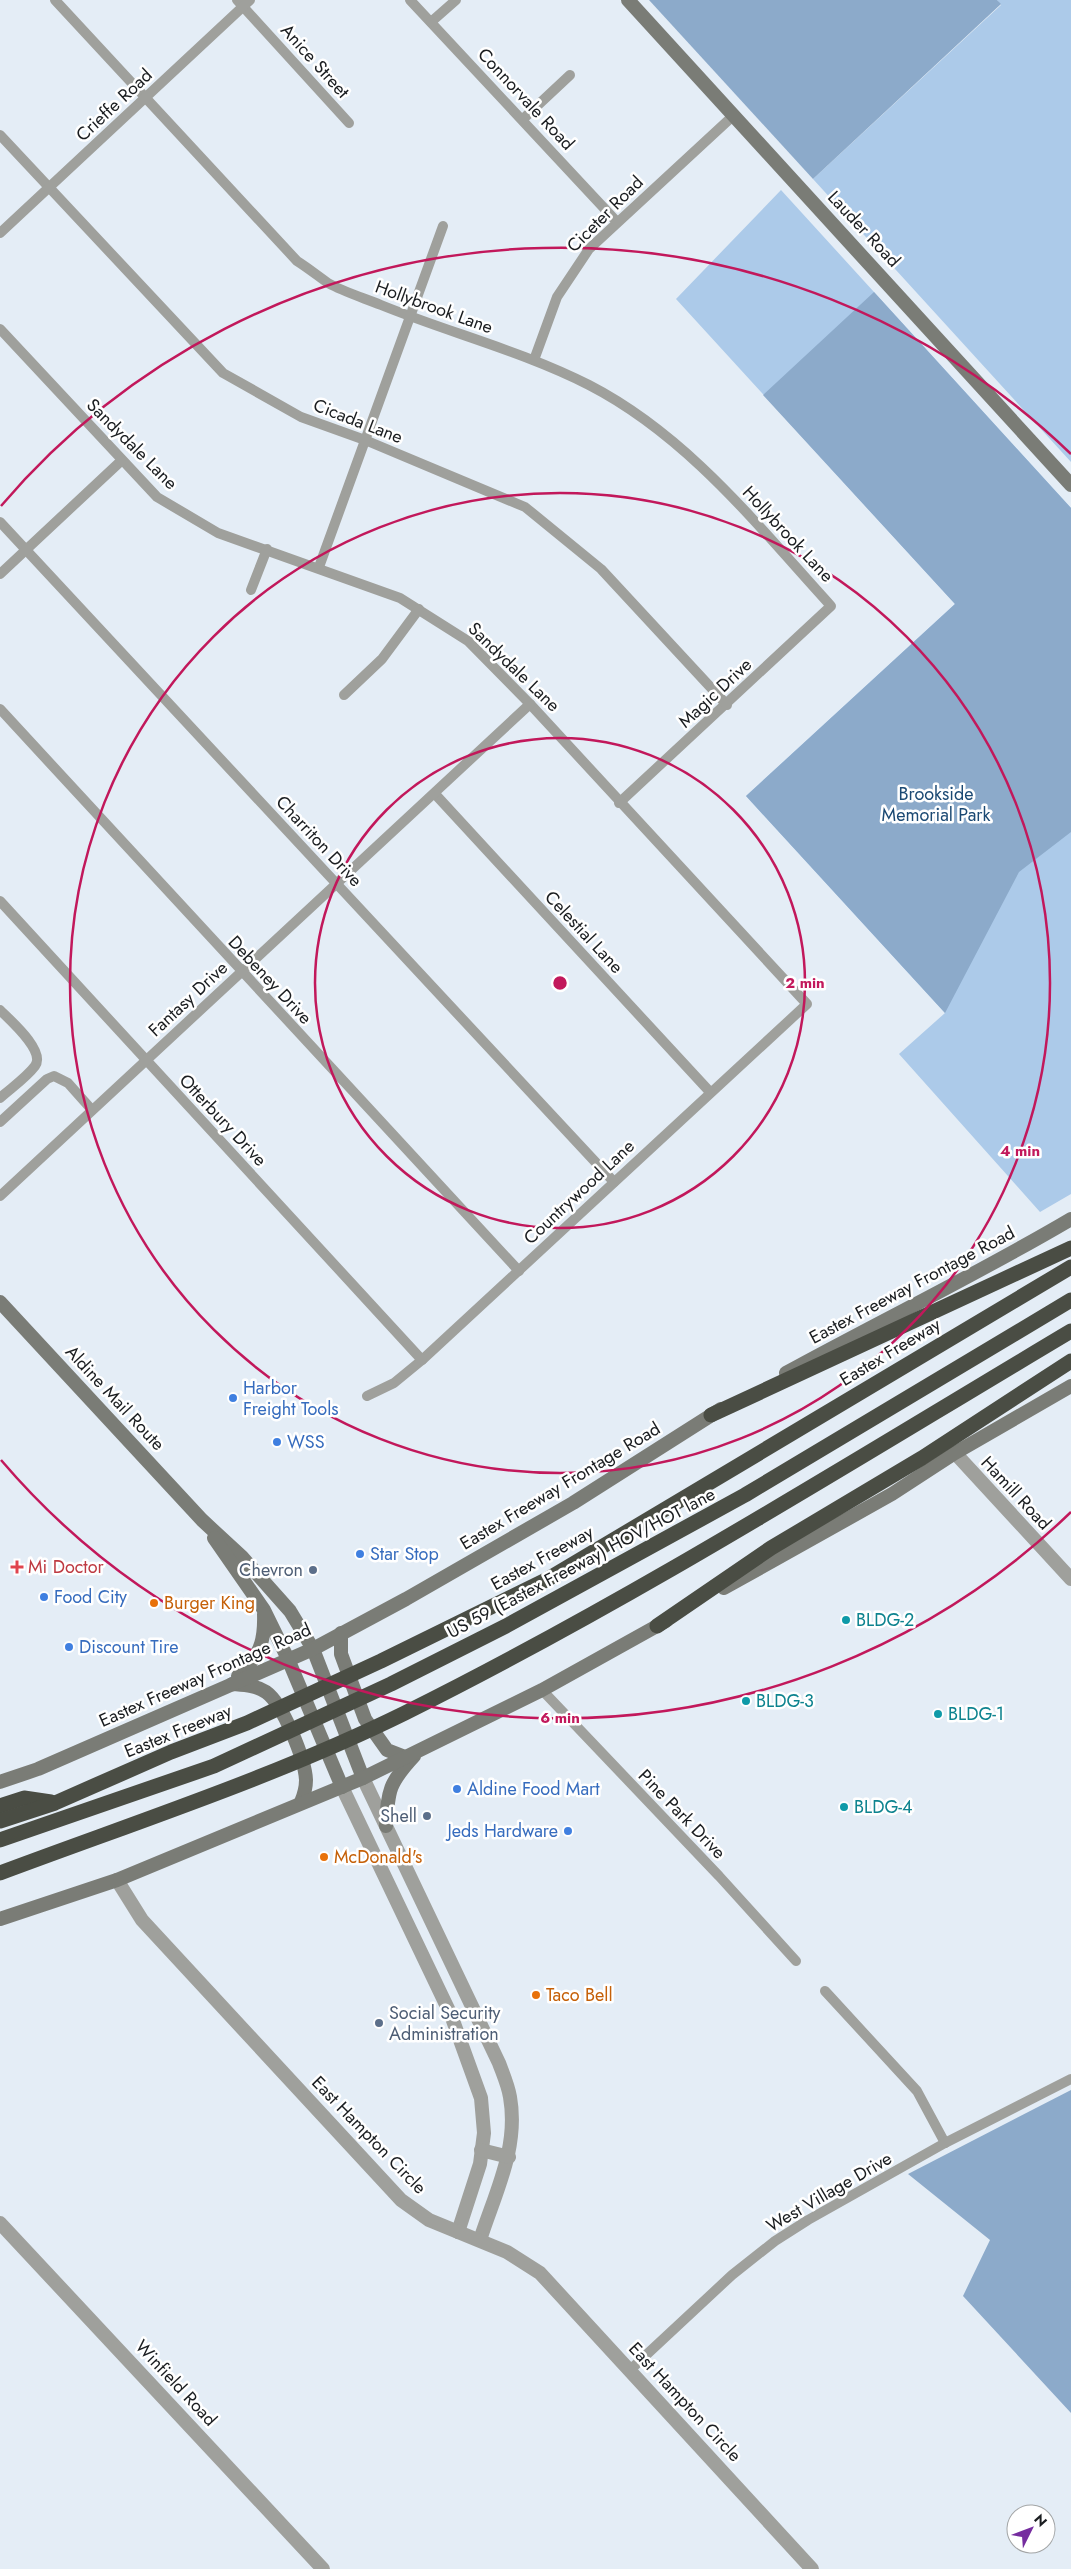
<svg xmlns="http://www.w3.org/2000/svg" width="1071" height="2569" font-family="Jost,sans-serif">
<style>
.green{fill:#accae9}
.forest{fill:#8caaca}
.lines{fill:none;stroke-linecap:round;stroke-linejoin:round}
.minor{stroke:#9fa09c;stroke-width:10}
.tertiary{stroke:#9fa09c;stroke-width:14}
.secondary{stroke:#7a7c76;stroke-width:14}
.motorway{stroke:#4a4d44;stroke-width:15}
.ring{fill:none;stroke:#c2185b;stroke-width:2.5}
.shop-dot{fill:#3f7fe0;stroke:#fff;stroke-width:2}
.health-dot{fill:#e0444e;stroke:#fff;stroke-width:2}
.service-dot{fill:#5c6f8a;stroke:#fff;stroke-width:2}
.food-dot{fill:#e8710a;stroke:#fff;stroke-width:2}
.culture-dot{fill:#0f9aa8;stroke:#fff;stroke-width:2}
.labels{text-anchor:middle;stroke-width:5;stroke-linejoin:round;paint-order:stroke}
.street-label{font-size:18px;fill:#1a1d20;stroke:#fff}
.park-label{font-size:18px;fill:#1b4973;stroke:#fff}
.shop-label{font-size:18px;fill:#366cbe;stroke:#fff;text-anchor:start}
.health-label{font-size:18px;fill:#be3a42;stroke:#fff;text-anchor:start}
.service-label{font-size:18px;fill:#4e5e75;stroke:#fff;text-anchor:end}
.food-label{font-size:18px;fill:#c56008;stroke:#fff;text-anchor:start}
.culture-label{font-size:18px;fill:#0d838f;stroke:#fff;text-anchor:start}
.centre{fill:#c2185b;stroke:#fff;stroke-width:2.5}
.ring-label{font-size:15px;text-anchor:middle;font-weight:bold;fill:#c2185b;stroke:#fff;stroke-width:5;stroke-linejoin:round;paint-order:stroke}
</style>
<rect width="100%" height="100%" fill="#e4edf6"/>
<g class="green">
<path d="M997,0H1071V462L813,179L1001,5Z"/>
<path d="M781,190L1071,508V1194L1040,1212L899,1054L945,1013L746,796L955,604L676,299Z"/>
</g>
<g class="forest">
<path d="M649,0H997L1001,4L813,179Z"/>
<path d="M874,292L1071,508V832L1019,872L945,1013L746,796L955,604L763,395Z"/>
<path d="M1071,2090V2413L963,2296L990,2240L908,2174Z"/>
</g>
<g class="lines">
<g class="minor">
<path d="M55,0L297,261C308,268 318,276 328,283C344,292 364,298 381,305C450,333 522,351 589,385C688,436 758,526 831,606L619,803"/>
<path d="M237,0L349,123"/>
<path d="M410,0L617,222"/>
<path d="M431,22L456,0"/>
<path d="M523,119L570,75"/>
<path d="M0,135L223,373L301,417L365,440L525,507L601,569L727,705"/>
<path d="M0,233L250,0"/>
<path d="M0,329L157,497L218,533L400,598L468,641L530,704L807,1004L422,1360L394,1383L367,1396"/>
<path d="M534,360L557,297L589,249L734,115"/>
<path d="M0,522L614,1182"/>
<path d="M319,567L443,226"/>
<path d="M0,574L121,461"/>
<path d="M251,590L267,549"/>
<path d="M344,695L382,659L419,609"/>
<path d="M0,709L519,1271"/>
<path d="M435,794L710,1092"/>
<path d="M0,901L422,1360"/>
<path d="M0,1010C10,1020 46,1051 35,1066C26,1078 11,1088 0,1098"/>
<path d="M0,1122L47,1079L54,1076L68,1083L92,1110"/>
<path d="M0,1196L530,704"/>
<path d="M542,1690L719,1876L796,1961"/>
<path d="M825,1991L917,2091L945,2143"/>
<path d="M630,2370L732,2275L775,2241L808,2220L945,2143L1071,2079"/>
</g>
<g class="tertiary">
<path d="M955,1453L1071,1579"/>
<path d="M363,1778L499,2063C503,2074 508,2085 510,2097C519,2148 495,2193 480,2240"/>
<path d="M342,1787L451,2015L481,2098L484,2133L480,2164L458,2232"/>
<path d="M117,1880L142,1920L401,2200L429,2220L507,2252L540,2273L812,2569"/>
<path d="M481,2150L509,2157"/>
<path d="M0,2223L323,2569"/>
</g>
<g class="secondary">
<path d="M628,0L1071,485"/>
<path d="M0,1302L202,1520L242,1557L290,1611L313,1649L363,1778"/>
<path d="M786,1373C881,1321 978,1274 1071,1219"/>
<path d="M214,1538L264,1610L288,1659L342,1787"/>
<path d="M724,1588L892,1494L955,1453L1071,1386"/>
<path d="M341,1633V1654L365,1719L387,1750L405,1757"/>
<path d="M238,1676C259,1656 265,1644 264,1614"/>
<path d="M232,1684C244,1685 255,1685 266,1692C283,1704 305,1759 306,1780C306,1788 304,1795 301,1802"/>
<path d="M0,1782L38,1769L313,1649L406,1599L573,1503L721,1409"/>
<path d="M386,1826C388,1790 389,1783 414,1756"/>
<path d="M0,1919L117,1880L363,1778L542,1690L666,1621"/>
</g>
<g class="motorway">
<path d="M711,1415L1071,1248"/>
<path d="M657,1626L771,1548L922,1458L1071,1361"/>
<path d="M0,1806L24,1798L51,1802"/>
<path d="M0,1821L55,1803L171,1752L247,1723L381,1661L548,1579L1071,1267"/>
<path d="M0,1840L214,1766L391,1684L506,1626L745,1495L1071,1300"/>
<path d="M0,1873C136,1822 275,1777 405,1713C634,1599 851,1462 1071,1331"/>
</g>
</g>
<g class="ring">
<circle cx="560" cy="983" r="245"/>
<circle cx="560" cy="983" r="490"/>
<path d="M1071 1512A735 735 0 0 1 1 1460M1 506A735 735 0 0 1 1071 454"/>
</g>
<g class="shop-dot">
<circle cx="233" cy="1398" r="5"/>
<circle cx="277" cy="1442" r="5"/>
<circle cx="360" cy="1554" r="5"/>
<circle cx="44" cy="1597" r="5"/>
<circle cx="69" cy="1647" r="5"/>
<circle cx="457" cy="1789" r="5"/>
<circle cx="568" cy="1831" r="5"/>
</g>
<path class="health-dot" d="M14.5 1559.5h5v5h5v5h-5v5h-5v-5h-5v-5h5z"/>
<g class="service-dot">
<circle cx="313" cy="1570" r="5"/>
<circle cx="427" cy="1816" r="5"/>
<circle cx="379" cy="2023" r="5"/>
</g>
<g class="food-dot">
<circle cx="154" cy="1603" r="5"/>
<circle cx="324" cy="1857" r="5"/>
<circle cx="536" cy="1995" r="5"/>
</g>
<g class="culture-dot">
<circle cx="846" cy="1620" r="5"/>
<circle cx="746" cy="1701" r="5"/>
<circle cx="938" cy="1714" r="5"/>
<circle cx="844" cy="1807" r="5"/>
</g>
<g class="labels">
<g class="street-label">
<text transform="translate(315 61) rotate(48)" y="6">Anice Street</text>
<text transform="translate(526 99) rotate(47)" y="6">Connorvale Road</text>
<text transform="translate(114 105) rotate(-43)" y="6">Crieffe Road</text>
<text transform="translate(605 214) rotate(-45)" y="6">Ciceter Road</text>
<text transform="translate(864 229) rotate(47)" y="6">Lauder Road</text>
<text transform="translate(434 307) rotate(20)" y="6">Hollybrook Lane</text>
<text transform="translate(358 421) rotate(21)" y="6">Cicada Lane</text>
<text transform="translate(132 444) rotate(45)" y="6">Sandydale Lane</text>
<text transform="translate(788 534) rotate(47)" y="6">Hollybrook Lane</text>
<text transform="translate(514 667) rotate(44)" y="6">Sandydale Lane</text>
<text transform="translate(715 693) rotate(-43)" y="6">Magic Drive</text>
<text transform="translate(319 841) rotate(47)" y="6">Charriton Drive</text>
<text transform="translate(584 932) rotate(47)" y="6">Celestial Lane</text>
<text transform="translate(270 980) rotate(47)" y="6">Debeney Drive</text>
<text transform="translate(188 999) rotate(-43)" y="6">Fantasy Drive</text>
<text transform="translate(223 1120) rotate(47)" y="6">Otterbury Drive</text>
<text transform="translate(579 1192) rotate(-43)" y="6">Countrywood Lane</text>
<text transform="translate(912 1285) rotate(-28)" y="6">Eastex Freeway Frontage Road</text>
<text transform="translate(890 1352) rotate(-31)" y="6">Eastex Freeway</text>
<text transform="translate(115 1398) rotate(47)" y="6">Aldine Mail Route</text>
<text transform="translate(560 1486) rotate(-31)" y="6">Eastex Freeway Frontage Road</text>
<text transform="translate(1016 1493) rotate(47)" y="6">Hamill Road</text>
<text transform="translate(542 1558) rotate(-29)" y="6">Eastex Freeway</text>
<text transform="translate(581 1563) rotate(-28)" y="6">US 59 (Eastex Freeway) HOV/HOT lane</text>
<text transform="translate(205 1675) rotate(-24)" y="6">Eastex Freeway Frontage Road</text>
<text transform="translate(178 1731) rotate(-22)" y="6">Eastex Freeway</text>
<text transform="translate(682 1814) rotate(46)" y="6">Pine Park Drive</text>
<text transform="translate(369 2135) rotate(46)" y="6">East Hampton Circle</text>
<text transform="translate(829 2192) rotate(-30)" y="6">West Village Drive</text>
<text transform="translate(176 2383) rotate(47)" y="6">Winfield Road</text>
<text transform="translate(685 2402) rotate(47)" y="6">East Hampton Circle</text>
</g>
<g class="park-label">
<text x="936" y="800">Brookside<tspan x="936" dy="21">Memorial Park</tspan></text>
</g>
<g class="shop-label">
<text x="243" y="1394">Harbor<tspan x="243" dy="21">Freight Tools</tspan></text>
<text x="287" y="1448">WSS</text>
<text x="370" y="1560">Star Stop</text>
<text x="54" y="1603">Food City</text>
<text x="79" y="1653">Discount Tire</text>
<text x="467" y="1795">Aldine Food Mart</text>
<text x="558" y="1837" text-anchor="end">Jeds Hardware</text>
</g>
<g class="health-label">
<text x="28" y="1573">Mi Doctor</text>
</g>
<g class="service-label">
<text x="303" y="1576">Chevron</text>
<text x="417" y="1822">Shell</text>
<text x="389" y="2019" text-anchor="start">Social Security<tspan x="389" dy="21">Administration</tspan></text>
</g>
<g class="food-label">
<text x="164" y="1609">Burger King</text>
<text x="334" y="1863">McDonald's</text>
<text x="546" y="2001">Taco Bell</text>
</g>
<g class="culture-label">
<text x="856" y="1626">BLDG-2</text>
<text x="756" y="1707">BLDG-3</text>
<text x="948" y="1720">BLDG-1</text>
<text x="854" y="1813">BLDG-4</text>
</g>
</g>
<circle cx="560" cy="983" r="8" class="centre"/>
<g class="ring-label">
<text x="805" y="988">2 min</text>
<text x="1020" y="1156">4 min</text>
<text x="560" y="1723">6 min</text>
</g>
<g transform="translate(1031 2529) rotate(48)"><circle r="24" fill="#ffffff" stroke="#a3a5a6"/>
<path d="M0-4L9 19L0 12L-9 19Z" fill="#752c9f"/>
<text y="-8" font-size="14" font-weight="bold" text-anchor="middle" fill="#1a1d20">N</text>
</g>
</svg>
